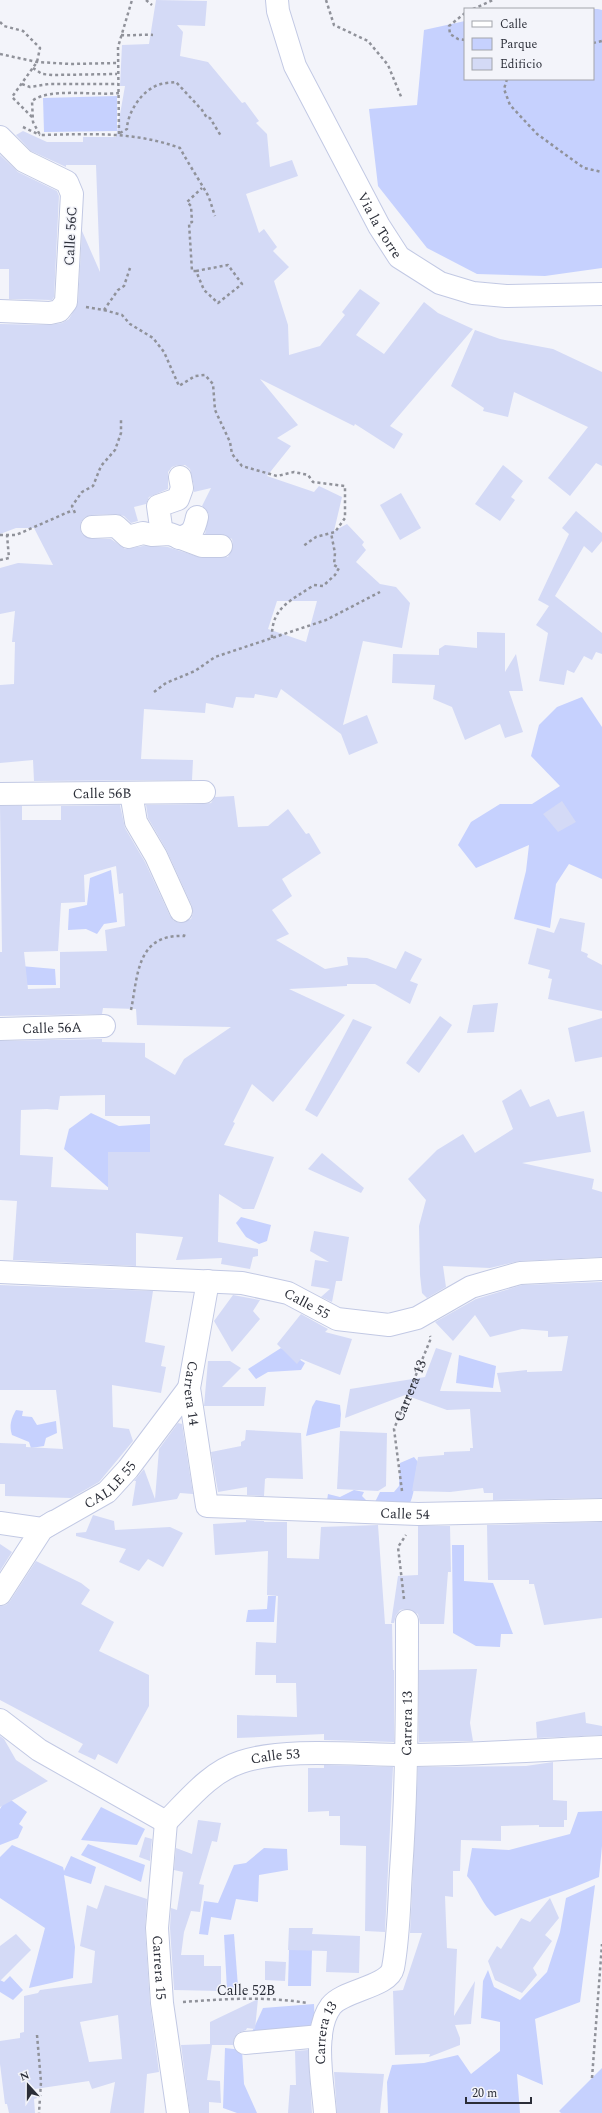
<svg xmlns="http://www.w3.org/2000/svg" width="602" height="2113" font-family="Spectral,serif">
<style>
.green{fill:#c6d1fe}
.building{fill:#d4daf6;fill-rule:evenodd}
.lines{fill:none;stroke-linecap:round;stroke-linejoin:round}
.minor-casing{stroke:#c2c9e4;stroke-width:24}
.path{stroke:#90929a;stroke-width:2.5;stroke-dasharray:3 3;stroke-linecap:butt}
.minor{stroke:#fff;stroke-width:22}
.labels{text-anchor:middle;stroke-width:3;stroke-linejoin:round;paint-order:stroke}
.street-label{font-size:14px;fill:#2b2e38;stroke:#f3f4fa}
</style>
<rect width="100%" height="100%" fill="#f3f4fa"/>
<g class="green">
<path d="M567,9H598L602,10V268L545,276L477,274L427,248L378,186L369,109L417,105L424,30L465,21V79H593V9Z"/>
<path d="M117,96V131L44,132L43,98Z"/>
<path d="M582,697L602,727V879L569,864L556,884L550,928L514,919L526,871L529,845L476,868L458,845L471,822L500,804H532L560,786L531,756L539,725L557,707Z"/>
<path d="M111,870L117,922L104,924L97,934L86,929L68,930L69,909L87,905L90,878Z"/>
<path d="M21,966L55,969L56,985H20Z"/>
<path d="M91,1113L119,1126L150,1124L161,1142L119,1197L64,1149L69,1129Z"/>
<path d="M241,1217L271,1225L267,1241L259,1244L246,1237L236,1223Z"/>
<path d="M281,1348L305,1363L301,1370L268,1372L256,1379L248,1369Z"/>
<path d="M459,1355L496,1366L493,1388L456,1383Z"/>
<path d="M316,1400L340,1405L341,1414L340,1427L306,1436L312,1407Z"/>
<path d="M16,1410L23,1411L22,1416L32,1417L37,1425L56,1421L57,1433L46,1438L44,1446L31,1448L29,1442L12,1435C9,1425 11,1419 16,1410Z"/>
<path d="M414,1457L418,1462C414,1476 416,1490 410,1503L374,1504L380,1492H394L399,1486L400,1463Z"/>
<path d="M354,1490L364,1492L362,1496L367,1501L371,1510L326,1507L328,1494L340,1497Z"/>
<path d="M452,1545H464V1581L493,1583L513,1634H501L500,1647L476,1646L453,1633Z"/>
<path d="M268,1596H276L274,1622H246L248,1610L267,1609Z"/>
<path d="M7,1797L27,1812L19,1824L23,1827L18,1838L0,1845V1809Z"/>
<path d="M101,1807L145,1829L137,1845L81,1840Z"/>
<path d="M602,1811V1846L599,1877L572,1888L495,1916C482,1905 478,1888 467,1876L472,1848L509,1850L570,1834L578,1812Z"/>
<path d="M88,1844L145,1865L141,1882L81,1855Z"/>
<path d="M12,1845L63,1867L64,1871L71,1856L96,1867L91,1884L64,1875L75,1947L73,1978L29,1988L45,1928L0,1898V1857Z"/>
<path d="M264,1848L287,1849L288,1870L259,1875L258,1902L236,1899L231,1920L211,1917L208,1935L199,1934L204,1901L218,1903L234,1865L246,1863Z"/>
<path d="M595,1885L580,2002L535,2019L543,2085L517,2074L520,2113H388L387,2082L392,2065L424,2063L458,2055L471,2074L500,2051V2022L481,2018L483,1981L488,1970L494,1987L520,2000L547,1972L560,1932L566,1898Z"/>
<path d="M234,1934L238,1987L227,1990L224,1935Z"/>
<path d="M289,1950H312L311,1986H288Z"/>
<path d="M10,1976L23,1990L13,2000L0,1992V1980L4,1982Z"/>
<path d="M314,2004L315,2031L252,2032L263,2008Z"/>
<path d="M225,2048L242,2050L244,2084L257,2113H237L223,2108Z"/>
<path d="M602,2068V2113H561L559,2111Z"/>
</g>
<g class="building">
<path d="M156,0L207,1L205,26L177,25L183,32L180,56L208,62L242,103L245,102L259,121L256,123L267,134L270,167L292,160L298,176L246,194L259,233L264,229L277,247L273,251L289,267L274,281L288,325L289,355L320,346L345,315L342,312L360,289L380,303L356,335L384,354L424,302L438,313L473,329L390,426L403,434L394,449L355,424L354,426L260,379L298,425L277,438L291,446L267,476L314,492L319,486L342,497L334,531L347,524L364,542L362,545L366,550L356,562L380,584L396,587L410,603L402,648L363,641L343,725L367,715L378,743L349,755L341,734L281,689L277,698L255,694L254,698L236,697L233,708L206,703L205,713L144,709L141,759L193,760L192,780L34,781L33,760L0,763V685L14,684L15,642H12L15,611L0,614V568L18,563L53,565L34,528H16L0,534V324L50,325L62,323L69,319L78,303L82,231L100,272L96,165H66V167L31,151L16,135L23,131L47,142H83V137H116L125,86H120L122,45L149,44ZM178,465H185L190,469L194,486V492L211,488L202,506L209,514L205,534H221L232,539L233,546L228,557L202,558L168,547L143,546L125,549L111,539H92L82,534L80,528L81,522L85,517L91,515L115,514L124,516L131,523L138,521L134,507L146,504L149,497L168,489V472L172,467ZM277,601H317L306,642L268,629Z"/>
<path d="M0,155L18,172L57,191L59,196L54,297L52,300L9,299V269H0Z"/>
<path d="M475,330L500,339L553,349L602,372V466L596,463L570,496L548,478L588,427L514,392L508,417L483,411L484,408L451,386Z"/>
<path d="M503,465L523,481L511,497L515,500L500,521L475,504Z"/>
<path d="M401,493L421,528L400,540L380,505Z"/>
<path d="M576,511L602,533V541L592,553L584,546L555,596L602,633V654L596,652L592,660L584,656L574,673L567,670L564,685L539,681L548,633L536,625L549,606L538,600L569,534L562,528Z"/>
<path d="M477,632L505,633V672L516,654L523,691H509L523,732L505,738L500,724L465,740L452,707L433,699L435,685L392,683L393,654L439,655V649L445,645L477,648Z"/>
<path d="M234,796L238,827L268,826L288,809L306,834L309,833L321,853L282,879L292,896L272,910L289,934L276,940L325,969L348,965L347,957L367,958L396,969L405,951L422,959L410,981L418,984L410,1004L375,984H347V986L289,989L345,1015L273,1102L252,1084L233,1122L235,1123L224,1145L274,1157L254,1209H243L219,1194L218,1242L258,1249V1256L253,1257L250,1269L221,1264L222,1258L176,1260L183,1237L136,1233V1266L13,1260L17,1201L0,1200V1041L102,1039V1042L145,1043V1057L175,1075L184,1059L231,1027L137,1025L136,1009L103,1008L102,1014L0,1016V952H2L0,806H22V820H61V806L120,805L125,828L145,862L170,916L174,921L180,923L191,919L193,913L192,906L167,851L148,818L146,805L204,804L211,803L215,797ZM116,866L119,894L123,893L125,926L105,930L107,951L60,952V988L28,989L24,952L58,951L61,903L85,902L84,875ZM105,1095V1116H150V1152H108V1190L51,1187L53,1157L20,1155L21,1110L47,1109L58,1110L60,1096Z"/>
<path d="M562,801L576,822L558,832L543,814Z"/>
<path d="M560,918L585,923L581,951L588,954L587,957L602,965V1011L548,999L552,979L548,978L550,970L528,964L537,928L554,933Z"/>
<path d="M498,1003L494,1032L467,1033L473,1005Z"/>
<path d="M440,1016L452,1025L419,1073L406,1063Z"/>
<path d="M602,1018V1057L575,1062L568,1028Z"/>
<path d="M353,1019L372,1027L317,1117L305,1110Z"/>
<path d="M521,1089L530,1107L549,1099L557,1117L584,1111L591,1152L522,1163L594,1179L592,1189L602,1192V1257L519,1261L490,1268L443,1266L446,1287L427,1298L422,1293L420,1275L419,1226L426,1200L408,1179L437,1150L463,1134L475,1153L513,1129L502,1101Z"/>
<path d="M322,1153L364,1188L361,1193L308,1169Z"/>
<path d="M314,1231L349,1237L342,1281H336L332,1302L321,1297L330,1289L311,1286L315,1260L329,1262L310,1251Z"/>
<path d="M602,1282V1498L493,1500V1493H484L483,1488L450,1492L412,1491L418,1457L444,1455V1452L470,1451V1448H473L470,1409L447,1410L405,1395L345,1418L350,1389L425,1377L436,1348L452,1353L440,1391L501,1392L497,1373L527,1370V1372L562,1371L568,1336L548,1337V1331L522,1329L490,1337L475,1315L453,1341L435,1322L476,1299L522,1285Z"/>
<path d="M0,1285L153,1291L145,1342L165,1346L161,1366L166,1367L161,1393L112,1385L113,1427L129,1429L133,1441L99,1482L71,1498L5,1496V1484H0V1443L26,1444V1447L63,1449L56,1390H0Z"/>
<path d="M233,1295L260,1300L253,1311L260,1319L232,1352L214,1321Z"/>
<path d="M301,1314L328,1329L325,1332L352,1339L340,1375L301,1359L297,1364L277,1344Z"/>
<path d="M208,1361H230L241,1368L222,1387H266L264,1406H204Z"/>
<path d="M178,1423L182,1424L193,1494L180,1493L177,1499L132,1506L136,1481H134L144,1469L155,1499L159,1449Z"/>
<path d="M246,1430L301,1433L303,1479L267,1478L265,1479L264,1496L247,1495V1487L218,1492L211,1452L241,1446V1442L245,1440Z"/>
<path d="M340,1431L387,1433L386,1486L378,1491L337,1489Z"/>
<path d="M93,1515L114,1521L115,1530L170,1527L183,1533L163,1567L148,1559L139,1571L119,1562L126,1549L76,1536V1533L86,1532Z"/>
<path d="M246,1520L264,1521V1522H287V1558L319,1559L321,1527L378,1525L385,1624H392L393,1670H394V1742L324,1740V1734L237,1738V1715L297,1717L296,1683H276V1675H255L256,1642L276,1643L278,1596L267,1595L268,1551L215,1555L213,1524L246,1522Z"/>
<path d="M602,1522V1618L544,1625L534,1584H529V1580H488L487,1525Z"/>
<path d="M418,1526H450L451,1572H448L444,1624H420L418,1614L407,1609L400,1610L396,1615L394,1623H391L398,1576L418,1575Z"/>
<path d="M0,1544L12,1552L0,1571Z"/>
<path d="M36,1561L81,1583L90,1590L81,1604L114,1622L99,1651L149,1675V1706L117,1764L98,1754L95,1760L78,1752L83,1744L0,1700V1606L6,1605L10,1601Z"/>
<path d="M477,1669L470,1723L473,1741L419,1742V1670Z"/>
<path d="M585,1712L586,1723L602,1726V1735L537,1738L536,1722Z"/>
<path d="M0,1736L4,1739L16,1760L48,1781L0,1807Z"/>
<path d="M553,1762V1800L567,1801V1820H564V1827H539V1825L501,1826V1841L461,1840L460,1871H453V1897L445,1896L447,1948L457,1949L454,2016L475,1981L471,2024L455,2025L460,2038V2045L429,2057L430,2054L395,2055L393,1991L403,1990L422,1933H410L418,1767L526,1766Z"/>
<path d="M324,1765L393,1767L385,1932L365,1931L366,1846L340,1845V1816H329V1811L308,1812V1768H324Z"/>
<path d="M198,1820L221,1823L217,1842L212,1841L199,1884L204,1885L200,1912L191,1911L184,1932L181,1955H204V1966H221V1991L174,1990L170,1928L171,1908L177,1910L183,1872L174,1870L176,1848L192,1854Z"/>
<path d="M145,1837L152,1839L150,1861L139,1857Z"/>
<path d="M105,1885L147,1899L145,1929L150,2004L159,2072L147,2074L144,2113H110L115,2082L92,2089L89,2081L35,2089L37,2098L34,2099L35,2113H9L7,2104H5L0,2064V2041L20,2038V2033L24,2032V1996L38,1993L40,1990L92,1983L95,1951L80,1946L87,1905L97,1909ZM118,2015L122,2059L89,2062L80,2022Z"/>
<path d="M550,1898L559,1918L545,1935L552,1941L533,1968L537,1975L522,1993L495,1980L488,1961L497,1946L501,1949L521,1918L530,1922Z"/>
<path d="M289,1928H313L312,1934L360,1936L359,1973L326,1972L327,1951L288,1950Z"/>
<path d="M16,1934L31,1950L0,1981V1946Z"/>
<path d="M265,1961L286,1962L285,1981L265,1980Z"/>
<path d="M258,1999L255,2029L247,2028L246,2030L238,2033L234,2038L233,2045H212L207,2080L220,2081L221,2103L209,2102V2113H190L181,2045L210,2044V2022Z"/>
<path d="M308,2050L312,2113H288L290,2085H296L295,2051Z"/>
<path d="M334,2072L384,2074L380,2113H337Z"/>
</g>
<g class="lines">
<g class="minor-casing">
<g id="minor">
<path id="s2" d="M277,0L278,11L295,66L379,226L399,257L440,283L473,293L506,296L602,294"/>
<path d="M0,137L24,161L67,182L72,194L66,302L59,311L50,313L0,311"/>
<path d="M92,527L116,526L128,537L143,533L152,535L170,534L202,546H221"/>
<path d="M162,534L158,506L178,499L182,488L180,477"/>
<path d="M179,538C192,534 194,531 197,517"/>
<path d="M131,793L136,822L156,856L181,911"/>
<path id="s3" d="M0,794L204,792"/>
<path id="s4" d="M0,1029L104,1026"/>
<path id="s5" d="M0,1272L242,1283L288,1293L337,1319L389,1325L417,1318L471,1287L520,1273L602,1269"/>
<path id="s6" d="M208,1281L189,1388L207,1506L418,1514L602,1510"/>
<path d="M0,1523L42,1529L53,1522"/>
<path id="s7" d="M0,1594L42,1529L107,1492L128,1469L189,1388"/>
<path d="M0,1720L39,1750L166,1822"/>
<path id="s8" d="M166,1822C189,1799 210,1772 241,1762C285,1747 357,1755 405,1755C470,1755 536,1750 602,1747"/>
<path id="s9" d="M166,1822L157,1928L162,2003L178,2113"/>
<path d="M245,2043L321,2036"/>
<path id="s10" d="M325,2113C323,2084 312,2031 331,2006C343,1990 389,1987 393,1968C399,1936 399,1903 401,1871C407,1788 407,1705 407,1621"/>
</g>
</g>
<g class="path">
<path d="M146,0L152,5"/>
<path d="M326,0L334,25L368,41L388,65L402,99"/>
<path d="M473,9L493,0"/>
<path d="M465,13L449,26L450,34L458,39L465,40"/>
<path d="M0,22L4,26L23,31L40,48L37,62L12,97L33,118"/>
<path d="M121,35C132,36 142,34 153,35"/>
<path d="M593,43L602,41"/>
<path d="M0,54L37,62L71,64L117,63"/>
<path d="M33,68L42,74L53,75L117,74"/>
<path d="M507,79L504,89L510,105L537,134L584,168L602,172"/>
<path d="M22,84L30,87L49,84H118"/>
<path d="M119,93C95,96 50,87 32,101L33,122L40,135C90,134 133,131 180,148C188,163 198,178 206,192C210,198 212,208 215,216"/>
<path d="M23,127L40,135"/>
<path d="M120,133L127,129C127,115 139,95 152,88C159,83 168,83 176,82L202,110L207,118H210L221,136"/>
<path d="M119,134L118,47L132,0"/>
<path d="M196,271L228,265L242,284L218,303L204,290L196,271H192L189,223L192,222L191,206L187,202L202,188"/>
<path d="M86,307L104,310L118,290L124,286L130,268"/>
<path d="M104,310L122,315L130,324L153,338L164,352L179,386L195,376L205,375L213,384L215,410L230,442L232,454L242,466L277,476L294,472L308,475L313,482L345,486V518L335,532L316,537L302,547"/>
<path d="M75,513L72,506L82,492L93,486L101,466L115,450L121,433V418"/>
<path d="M0,535H16L73,510"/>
<path d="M0,560L9,558L7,535"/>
<path d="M272,638C271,607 291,601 314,585L323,586L335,575L339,568L334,565L335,553L331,533"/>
<path d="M154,692L166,683L195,671L215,657L326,620L380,592"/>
<path d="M131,1010C138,976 136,934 184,936L185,933"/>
<path id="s1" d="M402,1491L394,1429L431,1338L430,1336"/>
<path d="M404,1599L398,1547L406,1535"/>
<path d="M183,2002C224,1999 266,1996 307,2003"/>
<path d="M37,2035L41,2082L39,2113"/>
<path d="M592,2078L602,1944"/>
</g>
<use href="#minor" class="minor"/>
</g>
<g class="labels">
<g class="street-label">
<text dy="5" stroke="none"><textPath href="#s2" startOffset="249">Via la Torre</textPath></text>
<text transform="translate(70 236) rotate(-87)" y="5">Calle 56C</text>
<text dy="5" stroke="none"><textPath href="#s3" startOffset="102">Calle 56B</textPath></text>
<text dy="5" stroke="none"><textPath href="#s4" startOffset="52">Calle 56A</textPath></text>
<text dy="5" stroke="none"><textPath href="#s5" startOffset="311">Calle 55</textPath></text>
<text dy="5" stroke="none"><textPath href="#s1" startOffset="104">Carrera 13</textPath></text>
<text dy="5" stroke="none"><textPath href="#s6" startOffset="114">Carrera 14</textPath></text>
<text dy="5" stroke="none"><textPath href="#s7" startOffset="159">CALLE 55</textPath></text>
<text dy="5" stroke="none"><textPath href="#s6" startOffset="426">Calle 54</textPath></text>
<text dy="5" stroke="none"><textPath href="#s10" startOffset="429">Carrera 13</textPath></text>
<text dy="5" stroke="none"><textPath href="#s8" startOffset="132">Calle 53</textPath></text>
<text dy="5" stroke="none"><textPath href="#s9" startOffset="146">Carrera 15</textPath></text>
<text x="246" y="1995">Calle 52B</text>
<text dy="5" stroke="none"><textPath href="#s10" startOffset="81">Carrera 13</textPath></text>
</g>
</g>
<rect x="464" y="8" width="130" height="72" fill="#f3f4fa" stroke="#a3a5ac"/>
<rect x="472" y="21" width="20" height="6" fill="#ffffff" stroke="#a3a5ac"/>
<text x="500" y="28" font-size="12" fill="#2b2e38">Calle</text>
<rect x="472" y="38" width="20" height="12" fill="#c6d1fe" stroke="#a3a5ac"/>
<text x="500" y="48" font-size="12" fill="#2b2e38">Parque</text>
<rect x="472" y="58" width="20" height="12" fill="#d4daf6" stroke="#a3a5ac"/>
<text x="500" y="68" font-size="12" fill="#2b2e38">Edificio</text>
<g transform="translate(28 2085) rotate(339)" stroke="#f3f4fa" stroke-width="3" paint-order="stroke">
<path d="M0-3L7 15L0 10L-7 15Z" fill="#2b2e38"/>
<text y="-6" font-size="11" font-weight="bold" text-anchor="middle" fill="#2b2e38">N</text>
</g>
<path d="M466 2097v6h65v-6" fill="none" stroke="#2b2e38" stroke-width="2"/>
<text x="472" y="2097" font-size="12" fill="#2b2e38" stroke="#f3f4fa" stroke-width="3" paint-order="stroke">20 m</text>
</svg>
